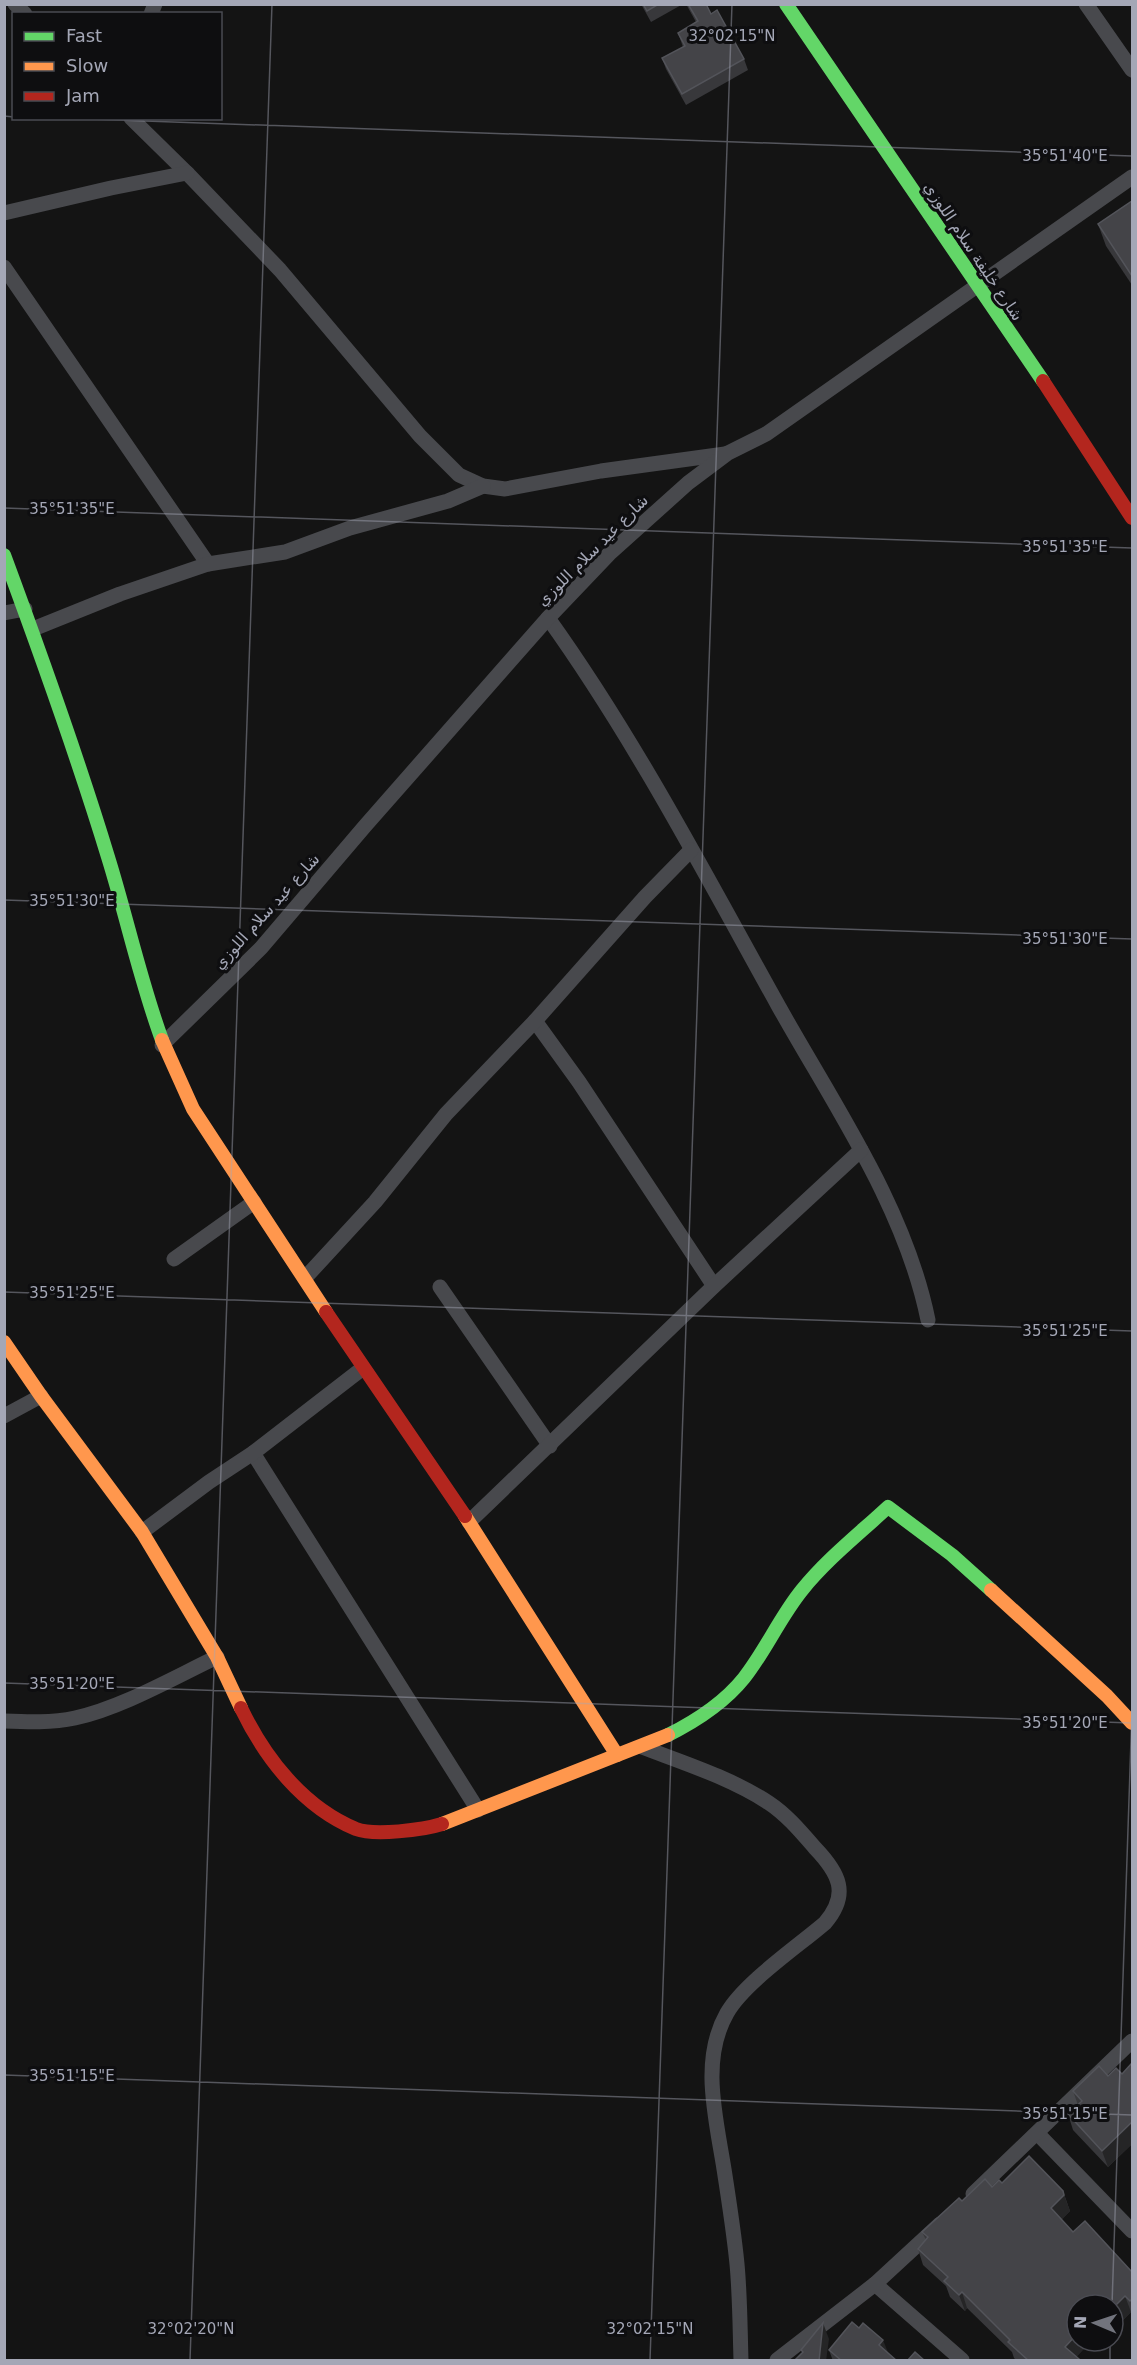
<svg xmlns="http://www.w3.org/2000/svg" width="1137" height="2365" font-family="'DejaVu Sans',Cairo,sans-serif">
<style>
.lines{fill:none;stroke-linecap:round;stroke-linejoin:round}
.street{stroke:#48494d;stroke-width:15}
.fast{stroke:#63d668;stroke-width:14}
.slow{stroke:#ff974d;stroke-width:14}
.jam{stroke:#b3261e;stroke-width:14}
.wall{fill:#38383b}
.shaded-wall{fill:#252526}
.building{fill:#444448;stroke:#53545a;stroke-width:1.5}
.ticks{fill:none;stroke:#a4a7b6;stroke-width:1.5;stroke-opacity:0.45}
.labels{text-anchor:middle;stroke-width:6;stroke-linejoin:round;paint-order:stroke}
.street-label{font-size:16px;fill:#a4a7b6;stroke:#0e0e10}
.ticks-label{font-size:15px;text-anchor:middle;fill:#a4a7b6;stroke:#0e0e10;stroke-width:6;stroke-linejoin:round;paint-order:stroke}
</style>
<rect width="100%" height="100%" fill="#141414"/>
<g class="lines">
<g class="street">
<path d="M15,4L25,14"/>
<path d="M1086,4L1132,70"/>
<path d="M151,14L155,4"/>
<path d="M131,118L187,173L280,270L420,436L459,475L483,486L505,489L601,471L725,454"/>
<path d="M4,213L111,188L187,173"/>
<path d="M4,267L208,564"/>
<path d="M4,613L25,609"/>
<path d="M548,618C636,741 706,876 779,1007C835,1107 905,1207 928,1320"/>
<path d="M33,629L120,594L208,564L285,552L350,528L448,501L483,486"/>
<path d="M535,1021L579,1082L714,1286"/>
<path d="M162,1045L261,948L365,826L548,618L609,554L688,483L728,453L766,434L1132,177"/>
<path d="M174,1259L254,1202"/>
<path d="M305,1278L375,1202L446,1114L535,1021L645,897L691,850"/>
<path d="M440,1287L550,1446"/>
<path d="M4,1416L41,1396"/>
<path d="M253,1453L478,1810"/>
<path d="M469,1522L714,1286L861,1150"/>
<path d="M142,1532L209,1482L253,1453L363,1368"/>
<path d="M4,1721C27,1722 52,1723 75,1718C121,1708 173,1678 217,1657"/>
<path d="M642,1747C684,1763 731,1778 769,1803C787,1815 801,1832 815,1848C839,1873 850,1894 825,1923C797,1947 744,1983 727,2013C700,2060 716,2118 724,2169C729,2201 734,2233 737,2264C740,2296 740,2329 741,2360"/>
<path d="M1038,2134L1132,2231"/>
<path d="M973,2194L1132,2041"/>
<path d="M875,2284L962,2360"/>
<path d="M777,2360L875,2284L940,2224"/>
</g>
<g class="fast">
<path d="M786,4L1043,381"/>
<path d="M4,555C41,655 77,755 108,857C127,918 140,980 162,1040"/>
<path d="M668,1735C696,1721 724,1703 744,1678C766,1650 780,1617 802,1590C827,1559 859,1534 888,1507L952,1555L991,1590"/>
</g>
<g class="slow">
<path d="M162,1040L193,1109L326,1312"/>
<path d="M4,1342L41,1396L142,1532L217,1657L241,1708"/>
<path d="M465,1516L617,1755"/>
<path d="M991,1590L1107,1696L1132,1723"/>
<path d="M442,1824L668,1735"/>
</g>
<g class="jam">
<path d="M1043,381L1132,518"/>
<path d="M326,1312L465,1516"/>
<path d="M241,1708C265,1758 303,1807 356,1829C374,1836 423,1830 442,1824"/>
</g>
</g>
<g class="wall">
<path d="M641,4H683L651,22Z"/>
<path d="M686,4H706L711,14L744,59L748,70L686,105L666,69L662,58L683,47L678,33L696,22Z"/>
<path d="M1132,201V285L1106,246L1098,224Z"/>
<path d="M1132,2063V2144L1108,2167L1073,2130L1068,2114L1078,2105L1073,2091L1108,2076L1122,2074Z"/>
<path d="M1002,2183L1063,2191L1070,2211L1061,2220L1073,2232L1132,2272V2314L1131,2312L1113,2330V2305H1077V2341H1091L1076,2357L1079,2361H1017L1014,2358L1012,2352L967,2308L965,2311L950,2297L946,2286L923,2265L918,2249L926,2240L922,2232L962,2201L992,2187Z"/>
<path d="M829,2350L888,2353L897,2361H833Z"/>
</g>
<g class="shaded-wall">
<path d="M1132,2122V2144L1108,2167L1102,2151Z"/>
<path d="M1064,2195L1070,2211L1057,2225L1051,2208Z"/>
<path d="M962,2292L967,2308L965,2311L959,2295Z"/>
<path d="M1125,2296L1131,2312L1113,2330V2308Z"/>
<path d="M823,2323L829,2339L826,2361H819Z"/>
<path d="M1077,2334V2341H1091L1073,2361L1065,2347Z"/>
<path d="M883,2340L889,2355L879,2345Z"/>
</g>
<g class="building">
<path d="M643,4H659L647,11Z"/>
<path d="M688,4H706L711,14L717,10L744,59L682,94L662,58L685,46L678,33L698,21Z"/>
<path d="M1132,201V276L1098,224Z"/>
<path d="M1132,2063V2122L1102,2151L1068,2114L1082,2101L1073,2091L1099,2066L1108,2076L1116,2068L1122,2074Z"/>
<path d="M1029,2156L1063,2191L1064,2195L1051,2208L1073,2232L1085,2221L1132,2272V2299L1130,2301L1125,2296L1113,2308V2305H1077V2334L1065,2347L1079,2359L1077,2361H1029L1008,2342L1010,2340L962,2292L959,2295L944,2281L948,2277L918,2249L928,2237L922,2232L959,2198L962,2201L985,2179L992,2187L999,2180L1002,2183Z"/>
<path d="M852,2322L859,2328L863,2323L883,2340L879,2345L897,2361H842L829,2350Z"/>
<path d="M823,2323L819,2361H794L803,2352L801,2350Z"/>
<path d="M915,2352L925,2361H907Z"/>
</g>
<path class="ticks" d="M4,116L14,117M62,118L1132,156M4,508L1132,548M4,900L1132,939M4,1292L1132,1331M4,1683L1132,1723M4,2075L1132,2115M1112,2305L1132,1710M190,2360L272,4M650,2360L732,4M1110,2360V2341"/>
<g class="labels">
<g class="street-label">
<text transform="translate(974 251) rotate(56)" y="6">شارع خليفة سلام اللوزي</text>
<text transform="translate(592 550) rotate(-45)" y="6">شارع عيد سلام اللوزي</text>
<text transform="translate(266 911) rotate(-48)" y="6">شارع عيد سلام اللوزي</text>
</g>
</g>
<g class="ticks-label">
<text x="732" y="41">32°02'15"N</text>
<text x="1065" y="161">35°51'40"E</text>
<text x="72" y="514">35°51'35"E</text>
<text x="1065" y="552">35°51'35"E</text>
<text x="72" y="906">35°51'30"E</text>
<text x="1065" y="944">35°51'30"E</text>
<text x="72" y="1298">35°51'25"E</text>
<text x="1065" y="1336">35°51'25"E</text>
<text x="72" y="1689">35°51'20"E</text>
<text x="1065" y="1728">35°51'20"E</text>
<text x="72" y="2081">35°51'15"E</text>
<text x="1065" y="2119">35°51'15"E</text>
<text x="191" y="2334">32°02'20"N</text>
<text x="650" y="2334">32°02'15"N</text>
</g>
<rect width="1137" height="2365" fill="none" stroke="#a4a7b6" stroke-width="12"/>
<rect x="12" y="12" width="210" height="108" fill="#0e0e10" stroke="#4a4b52" stroke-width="1.5"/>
<rect x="24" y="32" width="30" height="9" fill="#63d668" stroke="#4a4b52" stroke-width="1.5"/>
<text x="66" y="42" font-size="18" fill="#a4a7b6">Fast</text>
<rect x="24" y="62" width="30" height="9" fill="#ff974d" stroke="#4a4b52" stroke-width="1.5"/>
<text x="66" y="72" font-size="18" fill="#a4a7b6">Slow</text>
<rect x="24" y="92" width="30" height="9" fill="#b3261e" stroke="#4a4b52" stroke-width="1.5"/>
<text x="66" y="102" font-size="18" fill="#a4a7b6">Jam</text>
<g transform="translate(1095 2323) rotate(272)"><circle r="28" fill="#0e0e10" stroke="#4a4b52" stroke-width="1.5"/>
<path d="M0-4.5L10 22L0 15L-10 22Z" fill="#72747d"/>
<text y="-9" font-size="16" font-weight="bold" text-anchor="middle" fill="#a4a7b6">N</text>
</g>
</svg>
